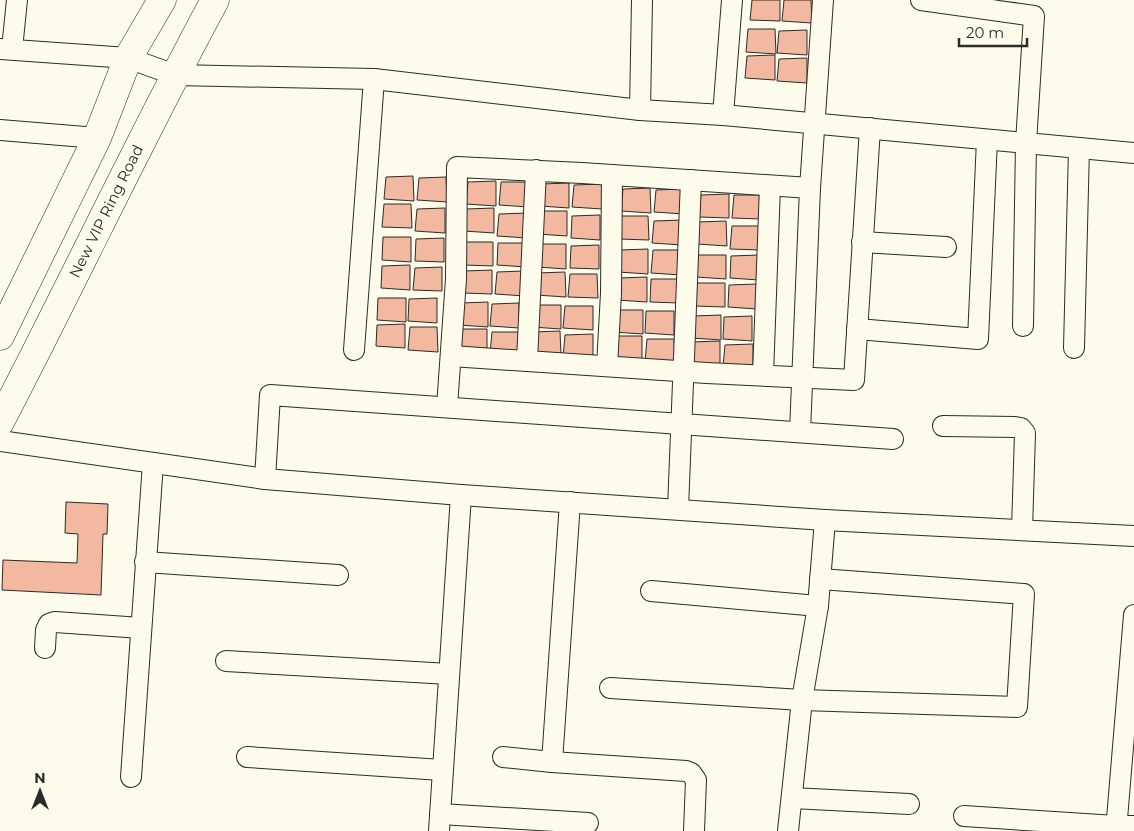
<svg xmlns="http://www.w3.org/2000/svg" width="1134" height="831" font-family="Montserrat,sans-serif">
<style>
.building{fill:#f2b8a0;stroke:#2b2b2b}
.lines{fill:none;stroke-linecap:round;stroke-linejoin:round}
.street-casing{stroke:#2b2b2b;stroke-width:22}
.primary-casing{stroke:#2b2b2b;stroke-width:29}
.street{stroke:#fdfbea;stroke-width:20}
.primary{stroke:#fdfbea;stroke-width:28}
.labels{text-anchor:middle;stroke-width:4;stroke-linejoin:round;paint-order:stroke}
.street-label{font-size:15px;fill:#2b2b2b;stroke:#fdfbea}
</style>
<rect width="100%" height="100%" fill="#fdfbea"/>
<g class="building">
<path d="M752,0H780V21L750,20Z"/>
<path d="M784,0H811L812,23L782,21Z"/>
<path d="M748,29H775L776,54L746,52Z"/>
<path d="M807,30V55L777,53L779,31Z"/>
<path d="M775,55V80L745,78L747,56Z"/>
<path d="M807,58V83L777,81L779,59Z"/>
<path d="M413,176L414,201L384,199L386,177Z"/>
<path d="M446,177L447,202L417,200L419,178Z"/>
<path d="M496,181V206L466,204L468,182Z"/>
<path d="M501,182H529V207L499,205Z"/>
<path d="M569,183V208L540,206L541,184Z"/>
<path d="M602,184V209L572,207L574,185Z"/>
<path d="M650,188L651,213L621,211L623,189Z"/>
<path d="M683,189L684,214L654,212L656,190Z"/>
<path d="M729,194V218L699,217L701,195Z"/>
<path d="M734,195H762V219L732,218Z"/>
<path d="M384,204H411L412,228L382,227Z"/>
<path d="M445,208V233L415,231L417,209Z"/>
<path d="M494,208V233L464,231L466,209Z"/>
<path d="M539,211H567V236L537,234Z"/>
<path d="M527,213V238L497,236L499,214Z"/>
<path d="M600,215V240L571,238L572,216Z"/>
<path d="M621,216H648L649,240L619,239Z"/>
<path d="M682,220V245L652,243L654,221Z"/>
<path d="M726,221L727,246L697,244L698,222Z"/>
<path d="M732,226H759V250L730,249Z"/>
<path d="M383,237H411V262L382,260Z"/>
<path d="M444,238V262L415,261L416,239Z"/>
<path d="M465,242H493V266L464,265Z"/>
<path d="M498,243H526V267L497,265Z"/>
<path d="M538,244H566V269L537,267Z"/>
<path d="M599,245V269L570,268L571,246Z"/>
<path d="M648,249V274L618,272L620,250Z"/>
<path d="M653,250H681V275L651,273Z"/>
<path d="M698,255H726V279L696,277Z"/>
<path d="M759,255V280L730,278L731,256Z"/>
<path d="M410,265V290L381,288L382,266Z"/>
<path d="M442,267V291L413,290L415,268Z"/>
<path d="M492,270V294L463,293L464,271Z"/>
<path d="M524,271L525,296L495,294L497,272Z"/>
<path d="M565,272L566,297L536,295L537,273Z"/>
<path d="M570,274H597L598,298L568,297Z"/>
<path d="M647,277V302L617,300L619,278Z"/>
<path d="M651,279H679V303L650,302Z"/>
<path d="M697,283H725V307L695,306Z"/>
<path d="M757,284V309L728,307L729,285Z"/>
<path d="M378,298H406V322L377,320Z"/>
<path d="M437,298V323L408,321L409,299Z"/>
<path d="M488,302V327L459,325L461,303Z"/>
<path d="M519,303V328L490,326L492,304Z"/>
<path d="M534,305H561V329L532,327Z"/>
<path d="M565,306H593V330L563,328Z"/>
<path d="M615,310H643V334L613,332Z"/>
<path d="M646,311H674V335L645,333Z"/>
<path d="M721,315V340L692,338L693,316Z"/>
<path d="M752,316V341L723,339L724,317Z"/>
<path d="M405,324V348L376,346L377,325Z"/>
<path d="M410,327H437L438,352L408,350Z"/>
<path d="M460,329H487V353L458,351Z"/>
<path d="M560,331L561,355L531,354L533,332Z"/>
<path d="M492,332H520V356L490,354Z"/>
<path d="M593,334V358L563,357L565,335Z"/>
<path d="M614,336H642V361L613,359Z"/>
<path d="M647,339H674L675,364L645,362Z"/>
<path d="M720,341V366L691,364L692,342Z"/>
<path d="M753,344V369L723,367L725,345Z"/>
<path d="M66,502L108,504L107,534H103L101,595L2,590L3,560L77,563L78,534L65,533Z"/>
</g>
<g class="lines">
<g class="street-casing">
<g id="street">
<path d="M921,0L1034,16L1026,143L1023,326"/>
<path d="M0,49L128,58L175,75L374,79L640,110L723,115L1134,153"/>
<path d="M12,49L17,0"/>
<path d="M640,110L642,0"/>
<path d="M723,115L732,0"/>
<path d="M0,130L97,138"/>
<path d="M862,242L946,247"/>
<path d="M857,329L978,339L987,140"/>
<path d="M1074,348L1079,148"/>
<path d="M354,350L374,79"/>
<path d="M451,356L707,373L854,380L870,128"/>
<path d="M527,361L536,170"/>
<path d="M607,366L611,293L612,175"/>
<path d="M763,375L770,186"/>
<path d="M447,407L456,279L457,167L582,173L810,188L823,0"/>
<path d="M943,426L1015,427L1021,428L1025,433L1022,530"/>
<path d="M800,432L810,188"/>
<path d="M0,441L265,479L461,495L825,520L1134,536"/>
<path d="M265,479L270,395L893,439"/>
<path d="M678,509L691,180"/>
<path d="M145,562L338,575"/>
<path d="M651,591L818,606"/>
<path d="M45,648L46,630L49,624L55,622L141,628"/>
<path d="M226,661L449,674"/>
<path d="M610,688L802,700L1017,707L1024,594L820,579"/>
<path d="M247,757L442,770"/>
<path d="M503,757L552,762L686,771L691,773L696,780L694,831"/>
<path d="M552,762L570,502"/>
<path d="M131,777L153,463"/>
<path d="M792,798L909,804"/>
<path d="M440,814L588,823"/>
<path d="M964,816L1116,826H1134"/>
<path d="M439,831L461,495"/>
<path d="M788,831L802,700L818,606L825,520"/>
<path d="M1116,831L1134,615"/>
</g>
</g>
<g class="primary-casing">
<g id="primary">
<path d="M0,336L97,138L128,58L162,0"/>
<path id="s1" d="M0,422C73,282 140,139 215,0"/>
</g>
</g>
<use href="#street" class="street"/>
<use href="#primary" class="primary"/>
</g>
<g class="labels">
<g class="street-label">
<text dy="5" stroke="none"><textPath href="#s1" startOffset="236">New VIP Ring Road</textPath></text>
</g>
</g>
<g transform="translate(40 791)" stroke="#fdfbea" stroke-width="4" paint-order="stroke">
<path d="M0-4L9 19L0 12L-9 19Z" fill="#2b2b2b"/>
<text y="-8" font-size="14" font-weight="bold" text-anchor="middle" fill="#2b2b2b">N</text>
</g>
<path d="M959 38v8h68v-8" fill="none" stroke="#2b2b2b" stroke-width="2.5"/>
<text x="966" y="38" font-size="15" fill="#2b2b2b" stroke="#fdfbea" stroke-width="4" paint-order="stroke">20 m</text>
</svg>
